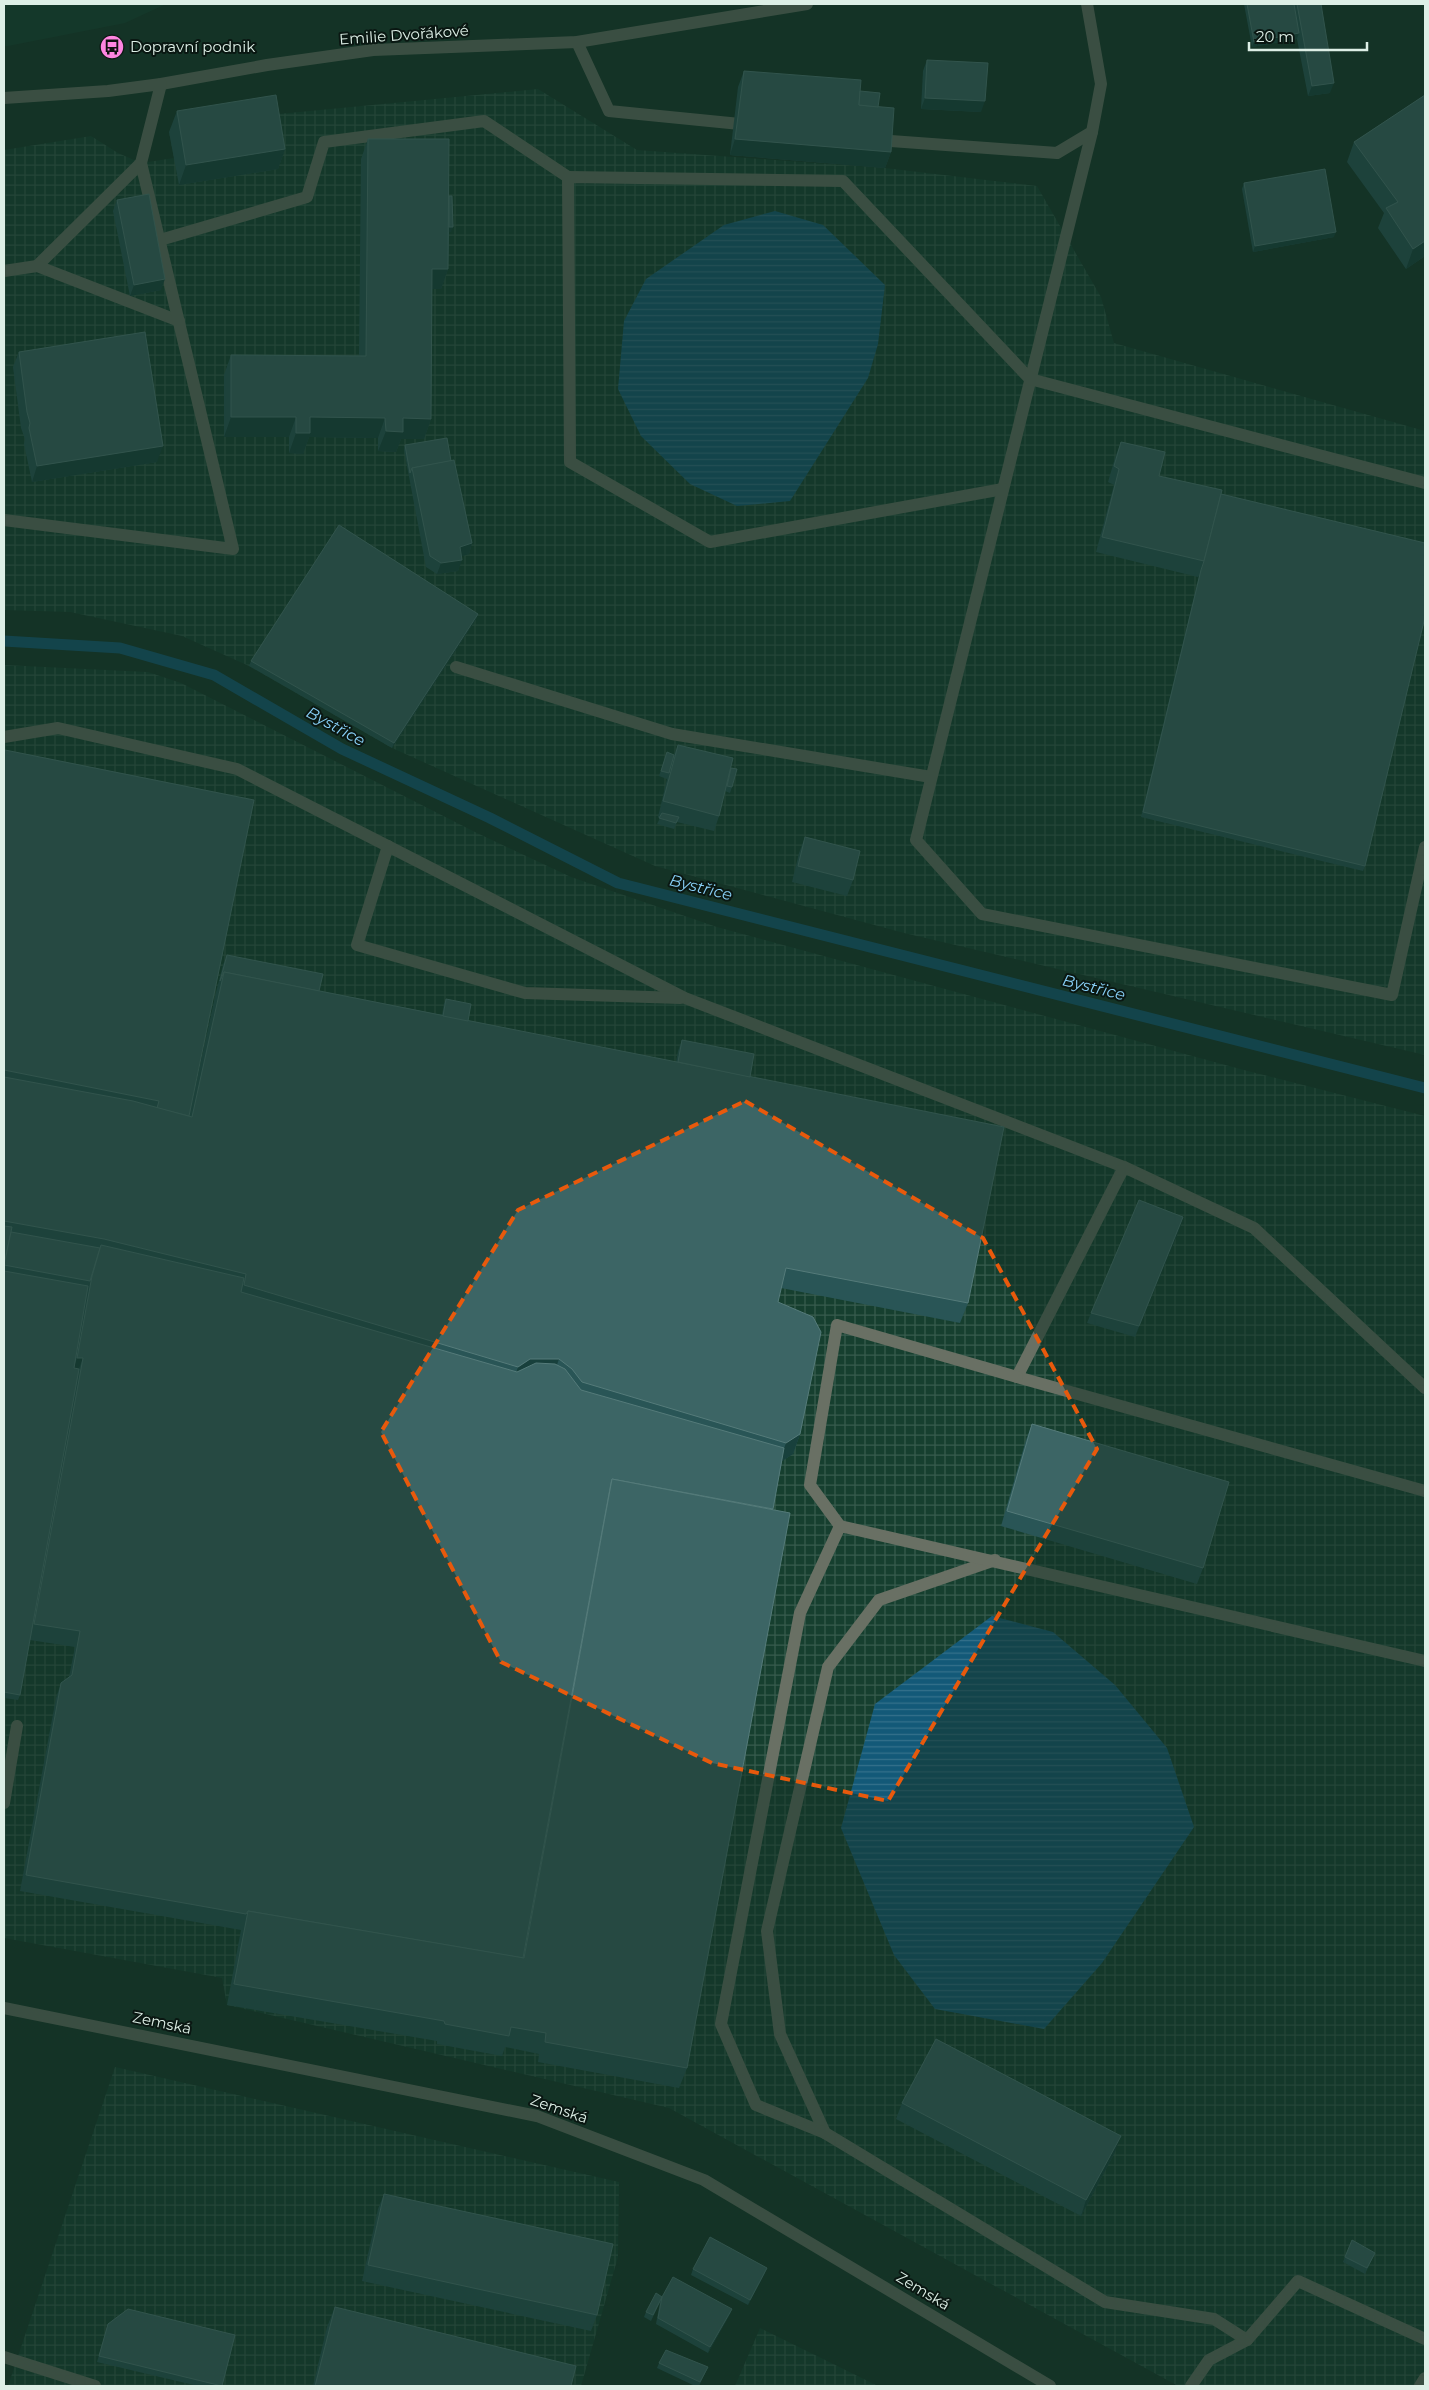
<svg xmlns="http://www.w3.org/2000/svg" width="1429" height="2390" font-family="Montserrat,sans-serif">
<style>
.built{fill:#163f2f}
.industrial{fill:url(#industrial-grid)}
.water{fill:url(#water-rules)}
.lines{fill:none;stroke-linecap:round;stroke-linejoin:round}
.stream{stroke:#135978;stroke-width:11}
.minor{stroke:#697064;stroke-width:12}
.wall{fill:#295556}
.shaded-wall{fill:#18403c}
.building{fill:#3c6565;stroke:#557b7a}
.marked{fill:none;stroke:#e8590c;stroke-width:4;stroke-dasharray:10 6;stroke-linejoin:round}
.labels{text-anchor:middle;stroke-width:4;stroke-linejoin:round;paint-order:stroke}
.street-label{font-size:15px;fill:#ddefe6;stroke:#0a1712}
.poi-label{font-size:15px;fill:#ddefe6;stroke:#0a1712;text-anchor:start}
.water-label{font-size:16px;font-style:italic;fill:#88d0f7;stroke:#0a1712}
</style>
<defs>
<pattern id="industrial-grid" width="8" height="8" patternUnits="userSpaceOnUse" patternTransform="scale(1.25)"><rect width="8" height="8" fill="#163f2f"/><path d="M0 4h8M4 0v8" fill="none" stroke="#375b4d"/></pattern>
<pattern id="water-rules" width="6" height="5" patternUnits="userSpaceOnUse" patternTransform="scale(1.25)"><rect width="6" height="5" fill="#135978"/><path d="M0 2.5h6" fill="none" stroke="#35718b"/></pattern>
</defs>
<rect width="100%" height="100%" fill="#143326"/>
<path class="built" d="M4,4H166L125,23L8,46H4Z"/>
<g class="industrial">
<path d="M538,89L637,150L885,168L1037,186L1101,297L1114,343L1425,431V1055L904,933L655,866L392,748L249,666L182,636L70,612L4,610V150L91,136L118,153L141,163L174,158L169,132L268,115Z"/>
<path d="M4,665L148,672L181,683L475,832L571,877L717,927L1244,1070L1425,1116V2386H1178L669,2108L227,2005L222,1978L4,1938Z"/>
<path d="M115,2067L619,2182L618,2257L581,2386H8Z"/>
<path d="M760,2328L878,2386H735Z"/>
</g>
<g class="water">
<path d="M775,211L823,225L885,285L878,344L868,378L790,501L737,506L690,484L641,436L618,389L624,321L646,279L724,225Z"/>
<path d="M992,1616L1053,1632L1115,1685L1167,1748L1194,1827L1102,1963L1044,2029L935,2009L894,1955L841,1828L875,1704Z"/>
</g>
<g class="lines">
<path class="stream" d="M4,641L120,648L214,675L342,749L490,818L618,883L1425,1088"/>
<g class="minor">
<path d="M577,42L609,111L750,125"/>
<path d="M4,98L108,91L161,84L267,65L373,50L577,42L807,4"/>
<path d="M1092,132L916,840L982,914L1392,995L1425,847"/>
<path d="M877,140L1057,153L1092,132L1101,84L1087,4"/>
<path d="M160,240L307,197L324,142L484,121L568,177"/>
<path d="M37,266L141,163"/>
<path d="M4,271L37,266L179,321"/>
<path d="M1003,489L710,542L570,462L568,177L843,181L1030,379L1425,483"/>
<path d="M4,520L233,549L141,163L161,84"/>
<path d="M456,667L672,734L931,777"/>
<path d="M4,737L58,728L237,769L685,998L1124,1167L1254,1228L1425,1388"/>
<path d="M388,846L357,945L525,993L680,998"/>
<path d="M1124,1167L1017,1377L1425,1491"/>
<path d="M840,1526L810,1485L837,1325L1017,1377"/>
<path d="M995,1560L879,1600L828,1667L767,1931L780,2034L825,2133L1105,2302L1214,2319L1247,2340"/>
<path d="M4,1803L17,1726"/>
<path d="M4,2008L537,2116L704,2180L1050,2386"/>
<path d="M825,2133L756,2105L721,2024L800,1613L840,1526L1425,1661"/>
<path d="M4,2357L95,2386"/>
<path d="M1191,2386L1209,2360L1247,2340L1298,2281L1425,2339"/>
<path d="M1420,2386L1425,2378"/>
</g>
</g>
<g class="wall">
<path d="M1244,4H1321L1330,93L1308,96L1297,39L1252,47Z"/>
<path d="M927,60L981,112L921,109L923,71Z"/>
<path d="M744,71L860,91L878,107L891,152L885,168L730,155L738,87Z"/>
<path d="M1425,95V256L1406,269L1378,228L1384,213L1347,162L1354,142Z"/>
<path d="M177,111L285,149L278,169L179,185L169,132Z"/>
<path d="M368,139L449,196L451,232H449L448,269L441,289H432L431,419L424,439H401L396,452L378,451V438L309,437L303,454L289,453V437H224V375L231,355L359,356L361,159Z"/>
<path d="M1244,183L1334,237L1253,252L1242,189Z"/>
<path d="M117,200L161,290L130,296L113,211Z"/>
<path d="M19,352L157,462L32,482L24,444L25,439L21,428L13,367Z"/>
<path d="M1121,442L1159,476L1221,494L1365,866L1363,871L1141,817L1199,576L1198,577L1096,552L1114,485L1108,482L1115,458Z"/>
<path d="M405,445L451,461L472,543L469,554L462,556L458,571L437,574L426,567L404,450Z"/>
<path d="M478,614L476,619L392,748L249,666L251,661Z"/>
<path d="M678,745L731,768L732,787L730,793L725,791L719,816L714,831L677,822L674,829L657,824L660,818L658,817L668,775L667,779L659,776L665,758L674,755Z"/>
<path d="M5,750L189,1116L216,992L223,965L227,955L319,991L442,1015L444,1004L446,999L468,1021L676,1062L678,1051L682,1040L750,1077L968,1303L960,1323L781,1288L778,1302L800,1434L793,1454L782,1461L773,1509L687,2068L679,2088L538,2062L539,2054L505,2047L502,2056L437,2044V2041L227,2005L241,1930L20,1891L56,1698L61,1683L69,1677L75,1647L30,1640L20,1695L18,1700L4,1698V753Z"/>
<path d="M805,837L853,880L847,896L792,882L799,853Z"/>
<path d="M1183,1217L1135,1337L1087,1323L1091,1313Z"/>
<path d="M1032,1424L1203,1568L1197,1584L1001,1526L1026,1440Z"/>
<path d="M902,2103L1115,2152L1081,2216L896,2119Z"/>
<path d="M384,2194L597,2315L591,2331L362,2281L378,2209Z"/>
<path d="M1375,2253L1365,2274L1343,2262L1345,2257Z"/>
<path d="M693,2269L765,2273L748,2305L691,2275Z"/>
<path d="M662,2297L732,2309L730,2314L708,2353L656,2324L660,2302L651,2321L644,2317L646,2312Z"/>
<path d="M335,2307L571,2386H313L327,2327Z"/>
<path d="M108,2324L235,2335L222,2386H198L97,2362Z"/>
<path d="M659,2363L708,2367L699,2386H695L657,2368Z"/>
</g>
<g class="shaded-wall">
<path d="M1299,33L1297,39L1252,47L1254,42Z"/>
<path d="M1334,83L1330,93L1308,96L1312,86Z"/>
<path d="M925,98L985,101L981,112L921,109Z"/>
<path d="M735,139L891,152L885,168L730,155Z"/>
<path d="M285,149L278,169L179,185L186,165Z"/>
<path d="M444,227H453L451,232H442Z"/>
<path d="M1336,232L1334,237L1253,252L1255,246Z"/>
<path d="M1425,241V256L1406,269L1413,249Z"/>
<path d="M432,269H448L441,289H425Z"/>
<path d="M165,279L161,290L130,296L134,285Z"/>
<path d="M231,417H296L289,437H224Z"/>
<path d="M310,417L385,418L378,438L309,437L303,454L289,453L296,433Z"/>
<path d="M403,418L431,419L424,439H401L396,452L378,451L386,431Z"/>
<path d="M163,446L157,462L32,482L37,466Z"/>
<path d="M472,543L469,554L457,558L460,547Z"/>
<path d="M462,560L458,571L437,574L441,563Z"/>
<path d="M478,614L476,619L392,748L394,743Z"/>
<path d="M1183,1217L1180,1228L1135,1337L1139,1326Z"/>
<path d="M77,1358H83L77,1374L72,1373Z"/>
<path d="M530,1359H559L552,1379L511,1387L518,1367Z"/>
<path d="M800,1434L793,1454L779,1463L786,1443Z"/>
<path d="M1121,2136L1115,2152L1081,2216L1086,2200Z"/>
<path d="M767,2268L765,2273L748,2305L750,2300Z"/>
<path d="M732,2309L730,2314L708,2353L710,2347Z"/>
</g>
<g class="building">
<path d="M1247,4H1294L1299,33L1254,42Z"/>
<path d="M1297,4H1321L1334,83L1312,86Z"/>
<path d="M927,60L988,63L985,101L925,98Z"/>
<path d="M744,71L861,80L859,105L894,108L891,152L735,139Z"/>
<path d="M860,91L880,93L878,107L859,105Z"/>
<path d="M276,95L285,149L186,165L177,111Z"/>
<path d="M1425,95V241L1413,249L1386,208L1398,202L1354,142Z"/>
<path d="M368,139H449L448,269H432L431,419L403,418V432L386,431L385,418L310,417V433H296V417H231V355L366,356Z"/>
<path d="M1325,169L1336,232L1255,246L1244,183Z"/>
<path d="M149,194L165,279L134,285L117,200Z"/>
<path d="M449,196H452L453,227H449Z"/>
<path d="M145,332L163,446L37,466L29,428L30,423L27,412L19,352Z"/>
<path d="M447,438L451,461L412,468L410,473L405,445Z"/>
<path d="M1121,442L1165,452L1159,476L1222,490L1204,561L1102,537L1119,469L1114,466Z"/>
<path d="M454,460L472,543L460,547L462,560L441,563L430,556L412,468Z"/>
<path d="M1221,494L1425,543V617L1365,866L1143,812L1201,570L1204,561Z"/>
<path d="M339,525L478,614L394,743L251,661Z"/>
<path d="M678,745L733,758L719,816L663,801Z"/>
<path d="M5,750L254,800L189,1116L157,1108L159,1101L4,1070V756Z"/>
<path d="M667,752L674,755L669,773L661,771Z"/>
<path d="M731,768L737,769L732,787L727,786Z"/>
<path d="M662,813L679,817L676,823L659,818Z"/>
<path d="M805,837L860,851L853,880L798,866Z"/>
<path d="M227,955L323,974L319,991L224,972L220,981Z"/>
<path d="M224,972L1004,1127L968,1303L786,1268L778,1302L813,1317L821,1332L800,1434L786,1443L582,1382L572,1369L559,1359H530L518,1367L244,1285L246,1274L104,1239L4,1221V1077L133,1101L192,1117Z"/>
<path d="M446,999L471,1004L468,1021L443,1016Z"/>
<path d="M682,1040L754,1054L750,1077L678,1062Z"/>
<path d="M1139,1200L1183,1217L1139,1326L1091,1313Z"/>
<path d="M4,1226L12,1227L5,1260H4Z"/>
<path d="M11,1232L100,1248L90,1281L4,1265Z"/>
<path d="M101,1245L244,1278L241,1292L517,1372L536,1363L555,1364L565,1369L581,1390L784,1448L773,1509L612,1479L611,1483L523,1958L248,1911L246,1914L26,1875L61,1683L72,1675L80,1631L34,1624L83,1358H77L92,1276Z"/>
<path d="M4,1271L88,1286L74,1368L79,1369L20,1695L4,1692Z"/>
<path d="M1032,1424L1229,1482L1203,1568L1007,1511Z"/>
<path d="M612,1479L790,1513L687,2068L545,2042L546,2033L511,2027L509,2036L445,2024L444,2021L234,1984L248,1911L524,1958Z"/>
<path d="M936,2039L1121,2136L1086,2200L902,2103Z"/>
<path d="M384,2194L613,2244L597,2315L368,2265Z"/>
<path d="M710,2237L767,2268L750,2300L693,2269Z"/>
<path d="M1352,2240L1375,2253L1367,2268L1345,2257Z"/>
<path d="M673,2277L732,2309L710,2347L658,2318L662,2297L653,2315L646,2312L656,2293L662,2297Z"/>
<path d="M335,2307L576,2366L571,2386H315Z"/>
<path d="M128,2309L235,2335L222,2386L99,2356L108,2324Z"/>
<path d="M666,2350L708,2367L700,2382L659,2363Z"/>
</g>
<path d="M0 0H1429V2390H0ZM745,1101L983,1238L1097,1449L888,1801L712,1763L501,1662L381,1432L518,1210Z" fill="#143326" fill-opacity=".55" fill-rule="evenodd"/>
<path class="marked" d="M745,1101L983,1238L1097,1449L888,1801L712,1763L501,1662L381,1432L518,1210Z"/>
<defs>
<g id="bus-disc" transform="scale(1.25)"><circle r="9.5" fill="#fe85e0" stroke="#0a1712"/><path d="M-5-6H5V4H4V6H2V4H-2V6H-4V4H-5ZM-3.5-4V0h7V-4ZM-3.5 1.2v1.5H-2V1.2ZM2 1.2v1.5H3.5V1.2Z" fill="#111"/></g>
</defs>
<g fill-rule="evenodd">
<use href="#bus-disc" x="112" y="47"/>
</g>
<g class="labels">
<g class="street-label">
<text transform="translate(404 35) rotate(-4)" y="5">Emilie Dvořákové</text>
<text transform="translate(162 2023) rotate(12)" y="5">Zemská</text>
<text transform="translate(559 2109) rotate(19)" y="5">Zemská</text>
<text transform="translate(923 2291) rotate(31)" y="5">Zemská</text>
</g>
<g class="poi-label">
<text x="130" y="52">Dopravní podnik</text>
</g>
<g class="water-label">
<text transform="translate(336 726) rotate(29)" y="6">Bystřice</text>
<text transform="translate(701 887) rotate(14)" y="6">Bystřice</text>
<text transform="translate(1094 987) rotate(14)" y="6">Bystřice</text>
</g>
</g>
<rect width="1429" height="2390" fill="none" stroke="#ddefe6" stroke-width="10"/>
<path d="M1249 42v8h118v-8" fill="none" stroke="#ddefe6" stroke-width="2.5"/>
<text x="1256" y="42" font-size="15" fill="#ddefe6" stroke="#0a1712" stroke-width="4" paint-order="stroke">20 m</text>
</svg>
